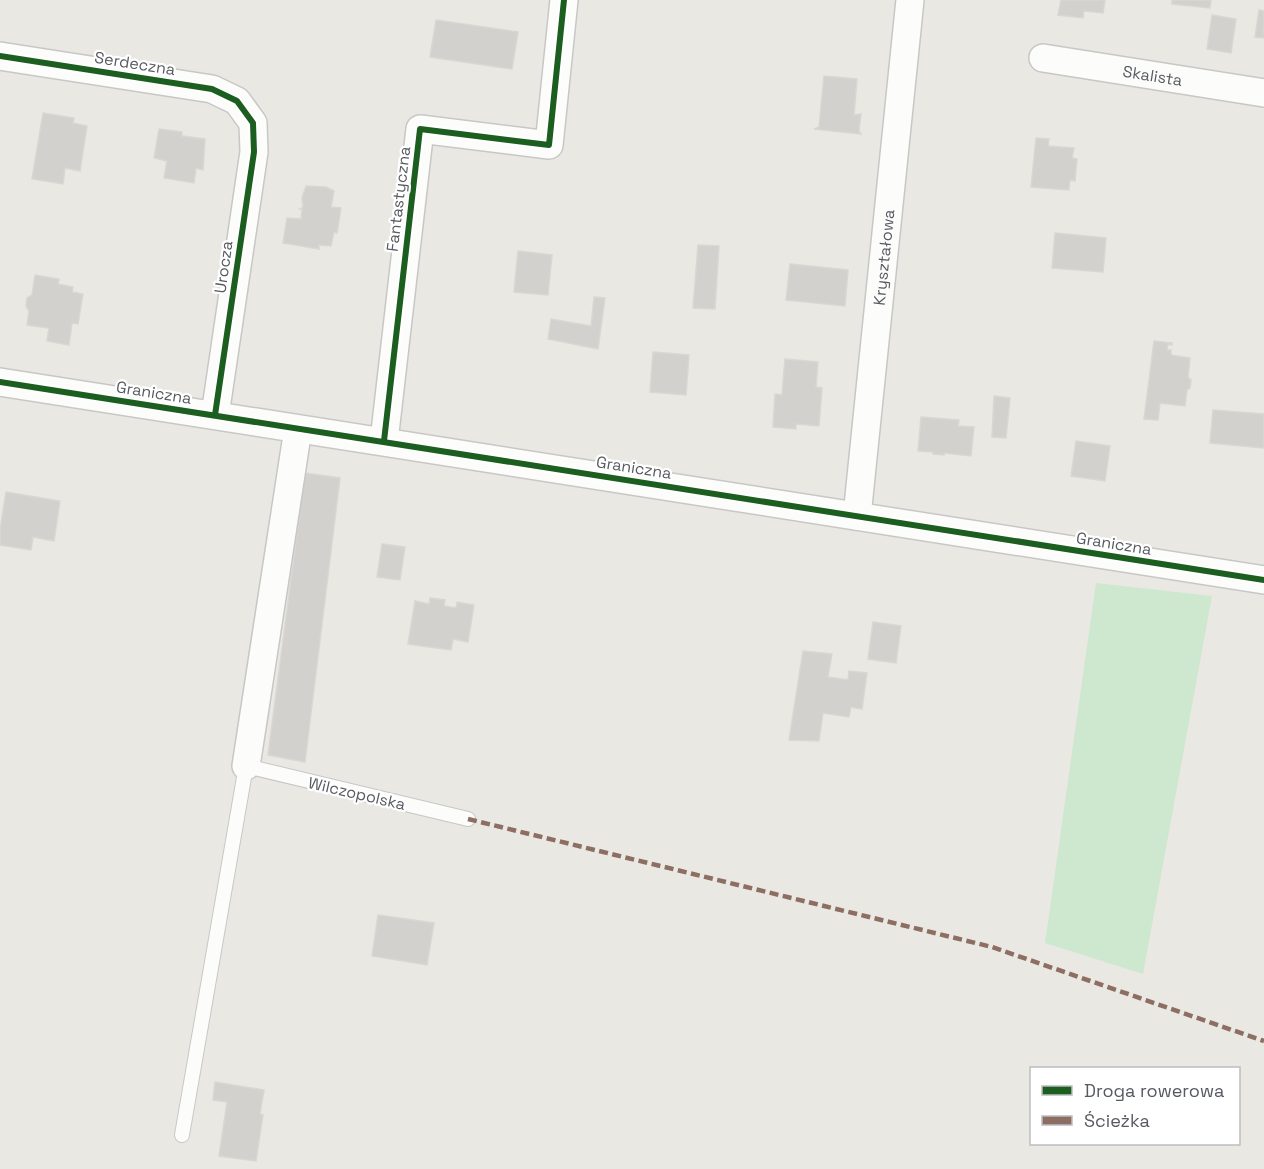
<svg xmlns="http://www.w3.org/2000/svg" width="1264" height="1169" font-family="'Space Grotesk',sans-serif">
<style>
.green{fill:#cde8ce}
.building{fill:#d2d1cd;stroke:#d9d7d1;stroke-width:1.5}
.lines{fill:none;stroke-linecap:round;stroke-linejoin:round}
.service-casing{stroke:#c8c7c7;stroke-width:16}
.minor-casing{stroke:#c8c7c7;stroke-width:30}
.service{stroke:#fcfcfb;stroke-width:14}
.minor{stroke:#fcfcfb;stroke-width:27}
.quiet{stroke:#8d6e63;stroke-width:4.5;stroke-dasharray:9 4.5;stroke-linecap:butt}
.cycleway-casing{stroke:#fff;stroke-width:10}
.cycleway{stroke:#1b5e20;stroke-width:6}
.labels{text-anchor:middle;stroke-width:4.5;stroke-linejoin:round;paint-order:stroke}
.street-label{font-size:16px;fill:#575a61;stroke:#fff}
</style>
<rect width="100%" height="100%" fill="#eae8e2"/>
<path class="green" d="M1096,583L1212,596L1143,974L1045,943Z"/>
<g class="building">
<path d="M1061,0H1105L1103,13L1084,11L1083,18L1058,15Z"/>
<path d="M1172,0H1211L1210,8L1172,4Z"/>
<path d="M1259,10L1264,11V38L1255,37Z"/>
<path d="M1212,15L1236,19L1231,53L1207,49Z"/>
<path d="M436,20L518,32L512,69L430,57Z"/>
<path d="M824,76L857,79L854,115L861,114L859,131L861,134L814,129L819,127Z"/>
<path d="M43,113L74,118L73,123L87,126L80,171L65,168L63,184L32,179Z"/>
<path d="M159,129L182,132V136L205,139L203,170L196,168L194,183L164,178L167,161L154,158Z"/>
<path d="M1036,138L1049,139L1048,146L1074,148L1072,158L1077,159L1075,181L1070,180L1069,190L1031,187Z"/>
<path d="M306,186L326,187L334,191L331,207L341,208L337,233L334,232L331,246L319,245V249L283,243L287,218L301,219L302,209H300L303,207L302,198Z"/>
<path d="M1055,233L1106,238L1103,272L1052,268Z"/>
<path d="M698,245L719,246L715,309L693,308Z"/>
<path d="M518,251L552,255L548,295L514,292Z"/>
<path d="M790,264L848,270L845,306L786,300Z"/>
<path d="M35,275L59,279L58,284L73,287L72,292L83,294L78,324L72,323L69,345L47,341L49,328L27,325L29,311L26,306L27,298L32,295Z"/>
<path d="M594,297L605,298L598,349L548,339L551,319L591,326Z"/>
<path d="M1154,341L1172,343V345L1168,344L1167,350H1171V355L1190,358L1188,377L1191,380L1190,388L1187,390L1185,406L1160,403L1158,420L1144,419Z"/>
<path d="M653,352L689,355L686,395L650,392Z"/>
<path d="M785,359L818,362L816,387L822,388L819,426L796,424V429L773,427L775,394L782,395Z"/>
<path d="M994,396L1010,398L1006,438L992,437Z"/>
<path d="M1213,410L1264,414V448L1210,443Z"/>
<path d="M921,417L959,420L958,426L974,427L971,456L944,453V455L933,454V452L918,451Z"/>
<path d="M1076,441L1110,446L1105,481L1071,476Z"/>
<path d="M305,473L340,478L305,762L268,755Z"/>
<path d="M6,492L60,501L54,541L33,537L31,550L0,545V530Z"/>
<path d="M382,544L405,547L400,580L377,577Z"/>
<path d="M430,598L445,600L444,606L456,608L457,602L474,605L468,642L453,639L451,650L408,644L415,601L429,604Z"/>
<path d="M873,622L901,626L896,663L868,659Z"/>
<path d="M803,651L832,654L828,677L848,680L849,671L867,673L862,709L851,707L849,717L823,713L819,741L789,740Z"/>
<path d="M378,915L434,923L427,965L372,956Z"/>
<path d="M215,1082L264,1090L260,1114L263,1115L256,1161L219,1156L227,1102L213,1100Z"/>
</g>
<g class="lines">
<g class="service-casing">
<path id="service" d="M182,1135L246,766L468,819"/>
</g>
<g class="minor-casing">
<g id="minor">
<path d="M0,56L212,89L237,101L253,123L254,152L215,415"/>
<path id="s1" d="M1043,58L1264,93"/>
<path d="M0,382L1264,580"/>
<path d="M384,441L420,129L549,145L564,0"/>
<path id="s2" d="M857,516L910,0"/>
<path d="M246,766L298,429"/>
</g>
</g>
<use href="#service" class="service"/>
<use href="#minor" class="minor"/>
<path class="quiet" d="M468,819L992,947L1264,1041"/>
<g class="cycleway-casing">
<g id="cycleway">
<path d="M0,56L212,89L237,101L253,123L254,152L215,415"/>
<path d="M0,382L1264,580"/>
<path d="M384,441L420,129L549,145L564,0"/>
</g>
</g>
<use href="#cycleway" class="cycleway"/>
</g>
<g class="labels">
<g class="street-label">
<text transform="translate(135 63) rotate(9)" y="6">Serdeczna</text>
<text dy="6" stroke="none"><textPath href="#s1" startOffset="111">Skalista</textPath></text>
<text transform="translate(398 199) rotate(-83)" y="6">Fantastyczna</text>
<text dy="6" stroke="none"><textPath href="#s2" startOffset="260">Kryształowa</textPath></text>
<text transform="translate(223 267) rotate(-82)" y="6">Urocza</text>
<text transform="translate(154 392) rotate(9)" y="6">Graniczna</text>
<text transform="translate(634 467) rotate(9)" y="6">Graniczna</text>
<text transform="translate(1114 543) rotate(9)" y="6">Graniczna</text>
<text transform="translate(357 793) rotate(13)" y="6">Wilczopolska</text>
</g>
</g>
<rect x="1030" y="1067" width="210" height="78" fill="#ffffff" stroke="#bcbdc0" stroke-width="1.5"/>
<rect x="1042" y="1086" width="30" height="9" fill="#1b5e20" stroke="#bcbdc0" stroke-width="1.5"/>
<text x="1084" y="1097" font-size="18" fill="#575a61">Droga rowerowa</text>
<rect x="1042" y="1116" width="30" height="9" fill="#8d6e63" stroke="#bcbdc0" stroke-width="1.5"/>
<text x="1084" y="1127" font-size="18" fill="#575a61">Ścieżka</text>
</svg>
